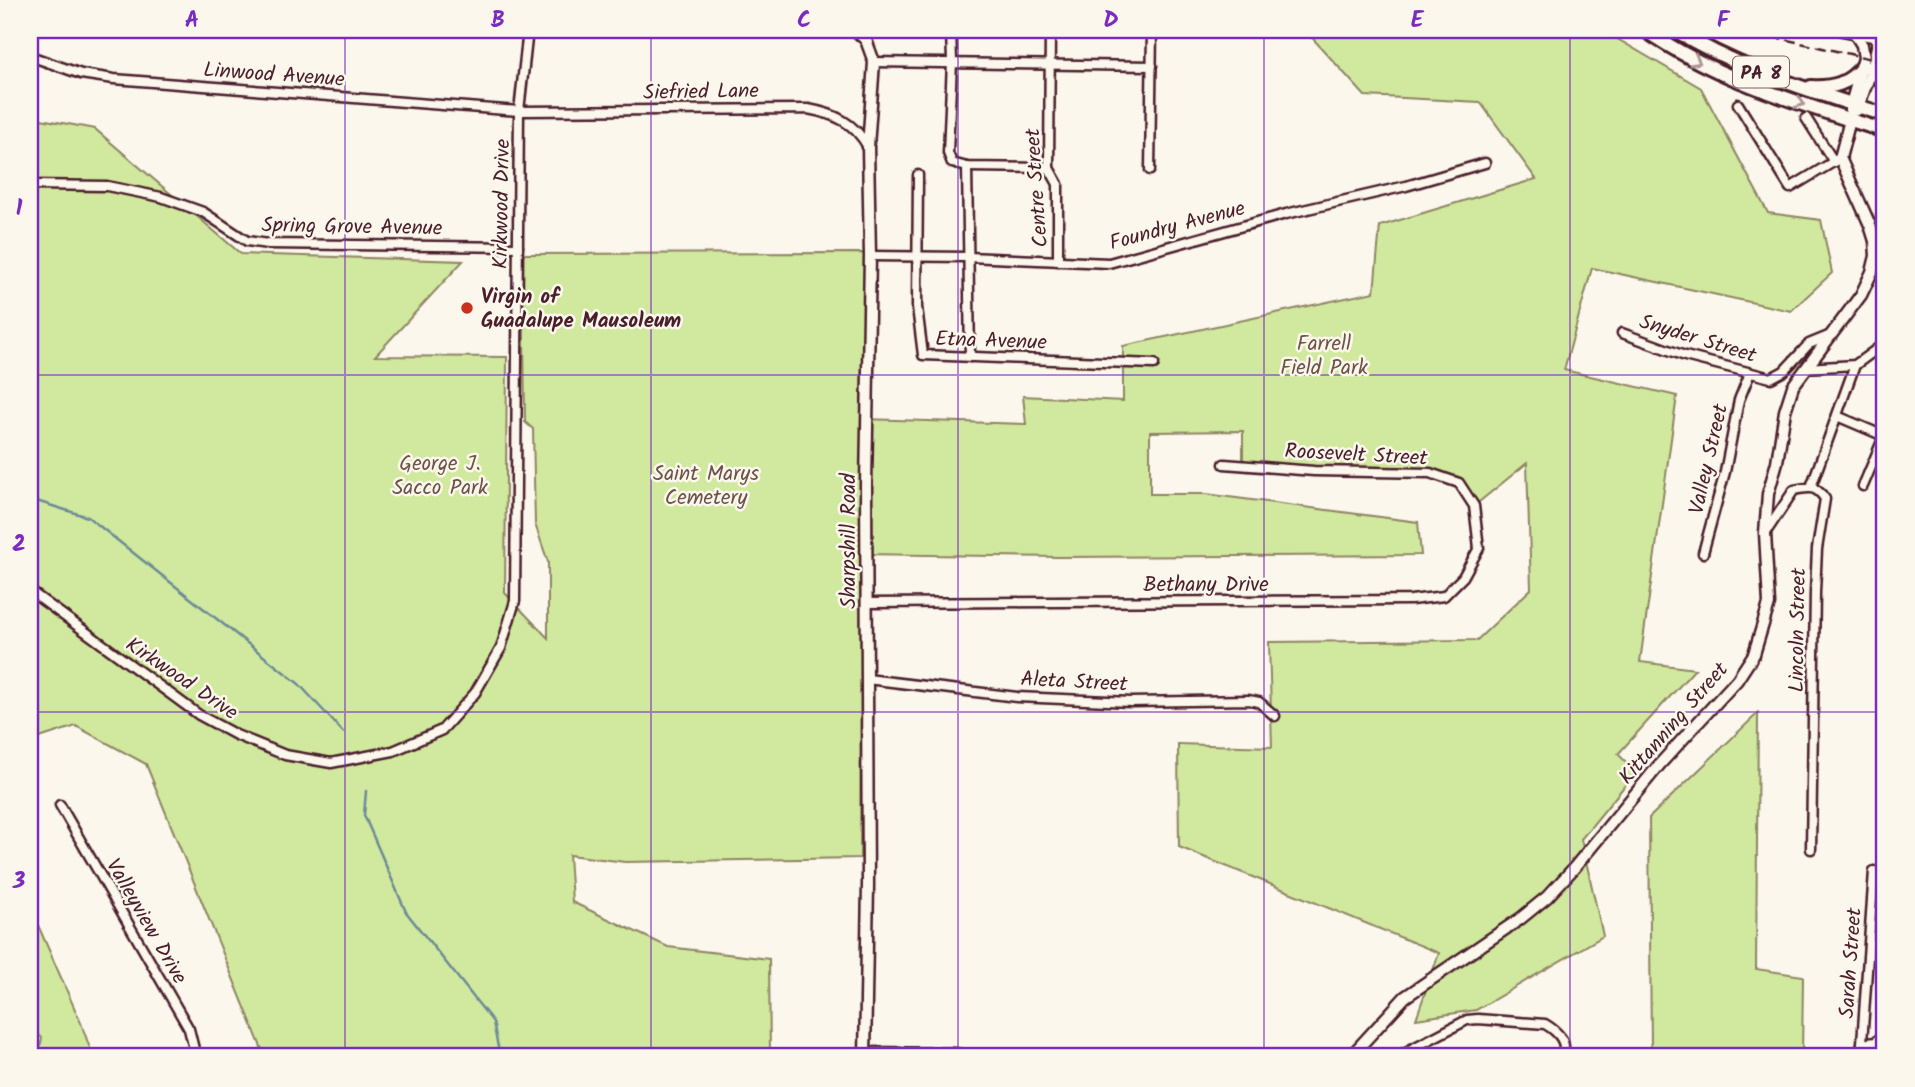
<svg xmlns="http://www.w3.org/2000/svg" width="1915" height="1087" font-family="Kalam,sans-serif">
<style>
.green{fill:#d1e99e;stroke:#8e8464;stroke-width:2}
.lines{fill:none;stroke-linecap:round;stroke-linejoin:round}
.stream{stroke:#6c8a97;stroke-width:2.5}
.minor-casing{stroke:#4a1f2b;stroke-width:13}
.tertiary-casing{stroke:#4a1f2b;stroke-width:15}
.trunk-casing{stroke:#4a1f2b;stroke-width:18}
.minor{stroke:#fbf7ec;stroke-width:8}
.tertiary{stroke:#fbf7ec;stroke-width:10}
.trunk{stroke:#fbf7ec;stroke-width:12}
.rail{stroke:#4a1f2b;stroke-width:2.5;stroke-dasharray:10 5;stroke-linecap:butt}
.oneway{stroke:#ab9695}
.grid{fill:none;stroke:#7b2cbf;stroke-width:2;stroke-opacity:0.55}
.poi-dot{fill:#c8321e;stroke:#fbf7ec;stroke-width:2.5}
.labels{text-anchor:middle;stroke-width:5;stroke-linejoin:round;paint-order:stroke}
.shield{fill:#fbf7ec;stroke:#7f6065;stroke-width:2}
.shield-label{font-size:19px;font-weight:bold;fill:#4a1f2b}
.street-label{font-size:21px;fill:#4a1f2b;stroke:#fbf7ec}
.poi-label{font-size:21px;font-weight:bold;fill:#4a1f2b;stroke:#fbf7ec;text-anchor:start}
.park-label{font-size:21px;fill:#6c5248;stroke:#fbf7ec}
.neatline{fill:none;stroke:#7b2cbf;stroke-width:2.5}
.grid-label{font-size:23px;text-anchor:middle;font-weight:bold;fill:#7b2cbf}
</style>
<rect width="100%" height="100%" fill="#fbf7ec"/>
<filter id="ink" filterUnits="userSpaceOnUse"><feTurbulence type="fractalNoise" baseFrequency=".0143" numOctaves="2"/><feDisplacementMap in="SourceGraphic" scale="14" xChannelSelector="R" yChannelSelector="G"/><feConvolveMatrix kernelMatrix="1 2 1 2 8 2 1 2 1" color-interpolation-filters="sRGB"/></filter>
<g filter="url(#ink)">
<g class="green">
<path d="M1305,30H1602L1701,88L1768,213L1821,220L1832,273L1791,311L1592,268L1564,370L1677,396L1640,662L1695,669L1618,754L1636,772L1581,839L1603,936L1476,1010L1416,1019L1439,953L1179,847L1178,744L1272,747L1269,642L1477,640L1531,589L1527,463L1474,506L1459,483L1430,473L1243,465V431L1150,432V494H1206L1418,522L1421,555L1058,557L862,554L860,858L625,862L569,855L572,902L668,947L769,959L770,1057H265L146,764L76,726L30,741V117L95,129L241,254L463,261L375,356L507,357L505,593L548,638V562L535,524L533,429L525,422L523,254L864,253L863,419L1026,424L1023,396L1123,401V346L1374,292L1380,226L1536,179L1480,102L1365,96Z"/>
<path d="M1758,713L1756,969L1803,976L1802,1057H1641L1651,1047L1649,818Z"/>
<path d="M30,916H34L81,1023L93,1057H38L42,1038L30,1029Z"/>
</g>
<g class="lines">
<g class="stream">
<path d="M30,499L88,517L299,684L343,732"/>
<path d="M366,791L364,815L406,912L493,1022L500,1057"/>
</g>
<g class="minor-casing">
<g id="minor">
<path d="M951,30L952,62L948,153L952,163L967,167L1049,168"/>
<path d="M1050,30L1049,168L1058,184V261"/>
<path d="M30,56L81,74L114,79L519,111L808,109C835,114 854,122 868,147"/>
<path d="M874,62L1152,66"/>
<path d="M1738,104L1790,188L1840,158"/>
<path d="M1806,118L1834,162"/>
<path d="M967,167L970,357"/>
<path d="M1150,170L1152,30"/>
<path d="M918,175L917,307L923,355L1154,364"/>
<path d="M30,185L107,186L161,197L203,212L247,241L268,244L518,247"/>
<path d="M870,256L968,257L1109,263L1286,214L1406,186L1485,163"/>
<path d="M1622,333L1685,356L1771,378L1784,371L1809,344L1831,335"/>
<path d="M1806,368L1855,365L1885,343"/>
<path d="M1837,416L1884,436"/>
<path d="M1863,486L1885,434"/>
<path d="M1811,487L1855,365"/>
<path d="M1766,532L1794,490C1808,487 1816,485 1825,499L1817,549L1815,592L1811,849"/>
<path d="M1703,553L1725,472L1739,400L1750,373"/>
<path d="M30,591L199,715L236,735L285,755L331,763L393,751L442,730L475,693L501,648L515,601L519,111L528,30"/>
<path d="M866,603L1411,600L1444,596L1463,577L1479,548L1474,506L1459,483L1430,473L1314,471L1224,464"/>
<path d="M867,679L1017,697L1131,702L1249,700L1259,702L1275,716"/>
<path d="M60,805L189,1029L196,1057"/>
<path d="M1862,1044L1875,1042L1882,1037L1885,1023"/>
<path d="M865,1052L956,1053L971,1057"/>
<path d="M1396,1057L1467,1020L1478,1019L1545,1024C1557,1031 1570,1043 1561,1057"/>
<path d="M1861,1057L1874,871"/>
</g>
</g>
<g class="tertiary-casing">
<g id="tertiary">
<path d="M855,30L866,40L874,62L868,147L870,256L866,485L868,885L865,1057"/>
<path d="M1842,30L1883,38"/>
<path d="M1857,110L1873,66L1879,37"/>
<path d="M1350,1057L1405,997L1520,919L1547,897L1574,868L1660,764L1737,680L1754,654L1769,604L1765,533L1768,494L1777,462L1785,411L1793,386L1861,295L1872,272L1876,256L1875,241L1870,225L1840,158L1850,120L1851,104L1864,58L1862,45L1854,32"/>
</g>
</g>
<g class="trunk-casing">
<g id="trunk">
<path d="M1645,30C1717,80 1802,104 1885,131"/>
<path d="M1675,30C1739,70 1813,91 1885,115"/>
<path d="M1873,66L1875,73L1885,84"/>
<path d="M1811,87C1833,88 1849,84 1863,66"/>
</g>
</g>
<use href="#minor" class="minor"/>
<use href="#tertiary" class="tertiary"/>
<use href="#trunk" class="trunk"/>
<path class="rail" d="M1743,30L1885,62"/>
</g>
<defs><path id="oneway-chevron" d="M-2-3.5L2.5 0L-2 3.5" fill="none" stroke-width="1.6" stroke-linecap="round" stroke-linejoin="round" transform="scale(1.75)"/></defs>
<g class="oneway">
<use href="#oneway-chevron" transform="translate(1696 61) rotate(28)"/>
<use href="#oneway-chevron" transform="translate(1800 103) rotate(19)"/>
</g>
</g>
<path class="grid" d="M345,30V1057M651,30V1057M958,30V1057M1264,30V1057M1570,30V1057M30,375H1885M30,712H1885"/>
<circle class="poi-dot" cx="467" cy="308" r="7"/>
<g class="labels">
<rect class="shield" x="1733" y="56.5" width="56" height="31" rx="5"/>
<g class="shield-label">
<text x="1761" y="79">PA 8</text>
</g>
<g class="street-label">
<text transform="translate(274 74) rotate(4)" y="7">Linwood Avenue</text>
<text transform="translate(701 91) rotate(-1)" y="7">Siefried Lane</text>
<text transform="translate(1036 188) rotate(-94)" y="7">Centre Street</text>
<text transform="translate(501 204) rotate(-89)" y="7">Kirkwood Drive</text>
<text transform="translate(1177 225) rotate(-15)" y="7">Foundry Avenue</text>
<text transform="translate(352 226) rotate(1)" y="7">Spring Grove Avenue</text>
<text transform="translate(1698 338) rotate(17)" y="7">Snyder Street</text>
<text transform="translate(991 340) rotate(2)" y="7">Etna Avenue</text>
<text transform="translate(1356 454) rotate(3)" y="7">Roosevelt Street</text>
<text transform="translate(1708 459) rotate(-77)" y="7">Valley Street</text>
<text transform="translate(848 541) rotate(-90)" y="7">Sharpshill Road</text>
<text x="1206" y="591">Bethany Drive</text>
<text transform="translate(1797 630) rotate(-89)" y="7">Lincoln Street</text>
<text transform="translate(182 678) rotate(34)" y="7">Kirkwood Drive</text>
<text transform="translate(1074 681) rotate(3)" y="7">Aleta Street</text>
<text transform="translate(1673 723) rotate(-49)" y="7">Kittanning Street</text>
<text transform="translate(147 921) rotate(60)" y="7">Valleyview Drive</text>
<text transform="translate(1850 963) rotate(-86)" y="7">Sarah Street</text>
</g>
<g class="poi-label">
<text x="481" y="303">Virgin of<tspan x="481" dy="24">Guadalupe Mausoleum</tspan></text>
</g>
<g class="park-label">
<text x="1324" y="350">Farrell<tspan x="1324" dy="24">Field Park</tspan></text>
<text x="440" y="470">George J.<tspan x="440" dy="24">Sacco Park</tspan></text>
<text x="706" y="480">Saint Marys<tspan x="706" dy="24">Cemetery</tspan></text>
</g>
</g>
<rect width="1915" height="1087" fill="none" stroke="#fbf7ec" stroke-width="77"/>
<rect x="38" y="38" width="1838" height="1010" class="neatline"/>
<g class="grid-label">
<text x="192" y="27">A</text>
<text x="498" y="27">B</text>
<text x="804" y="27">C</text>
<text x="1111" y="27">D</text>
<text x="1417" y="27">E</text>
<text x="1723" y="27">F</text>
<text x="19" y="215">1</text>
<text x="19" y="551">2</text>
<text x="19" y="888">3</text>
</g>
</svg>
